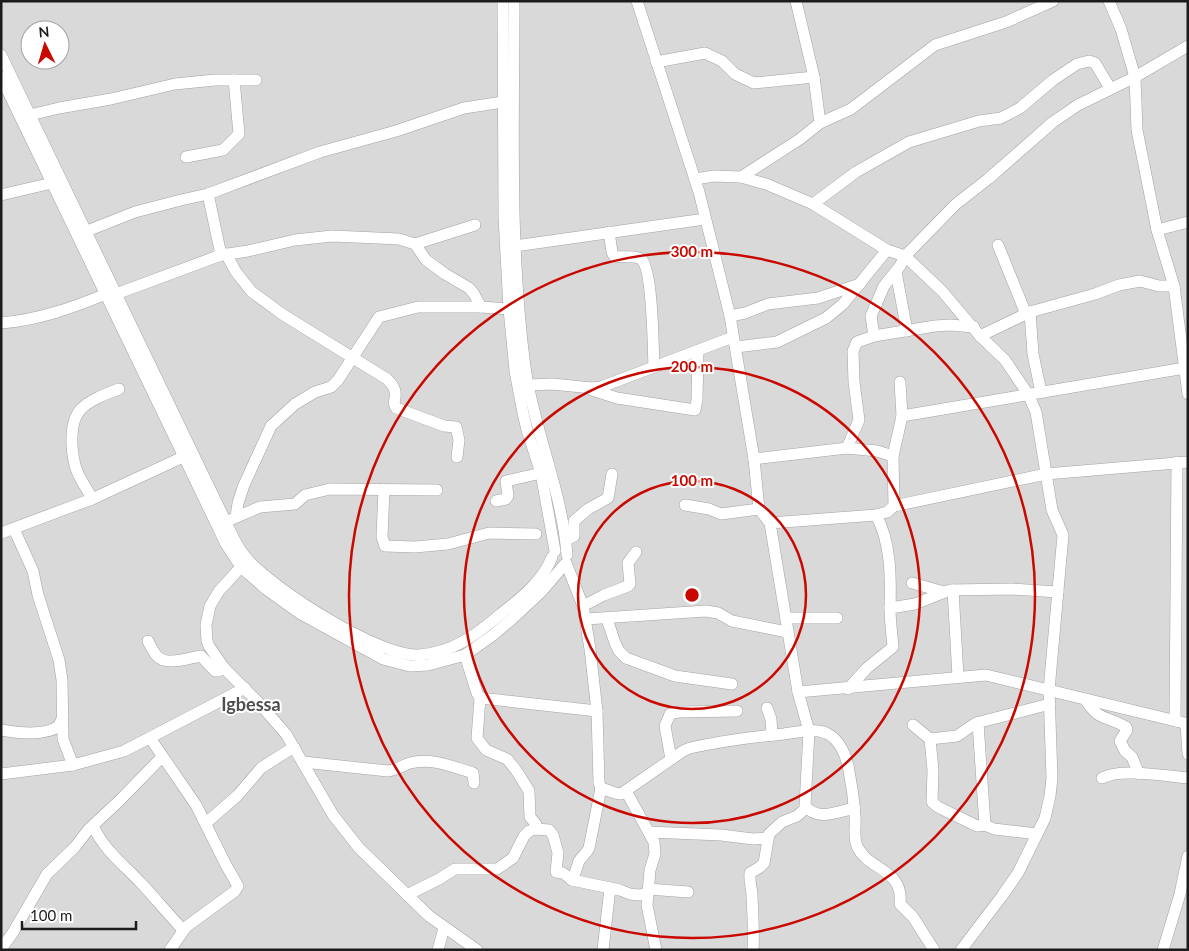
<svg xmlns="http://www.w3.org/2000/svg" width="1189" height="951" font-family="Lato,sans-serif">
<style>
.residential{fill:#dad9d9;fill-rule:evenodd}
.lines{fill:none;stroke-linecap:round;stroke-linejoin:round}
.minor-casing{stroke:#a3a3a3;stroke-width:12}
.minor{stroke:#fff;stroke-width:11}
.ring{fill:none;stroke:#c90800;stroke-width:2.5}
.labels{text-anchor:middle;stroke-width:4;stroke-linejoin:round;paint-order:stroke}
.quarter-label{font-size:18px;font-weight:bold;fill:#4f4f4f;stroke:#fff}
.centre{fill:#c90800;stroke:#fff;stroke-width:2.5}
.ring-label{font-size:15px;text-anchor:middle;font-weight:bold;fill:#c90800;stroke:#fff;stroke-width:4;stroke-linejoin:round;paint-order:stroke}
</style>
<rect width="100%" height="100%" fill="#eeeae1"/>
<path class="residential" d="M1,1H1188V950H1ZM30,30H60V60H30Z"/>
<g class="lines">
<g class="minor-casing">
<g id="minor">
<path d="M503,1L504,217L509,309L515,371L523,413L527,430L541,473L555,551"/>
<path d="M514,1C514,123 509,246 525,367C534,431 562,490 567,555"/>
<path d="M637,1L699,192L730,316L754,459L759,509L770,523L798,692L809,731L805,806C818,822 839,811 855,808"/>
<path d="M796,1L814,77L820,123"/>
<path d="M1109,1L1121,29L1135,77L1137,130L1157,230L1174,286L1188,394"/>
<path d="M1,55L234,539C238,547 243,555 249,561C275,590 381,658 419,655C453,653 477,634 502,613C521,598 543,581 552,557"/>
<path d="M656,62L705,53L722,61L735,74L754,83L814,77"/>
<path d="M1,77L226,544L241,567L266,589L301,614L383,659L410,666L428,665L465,655L493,635L512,619L542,591L564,565"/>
<path d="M30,115L59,108L111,99L175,84L215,80H256"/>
<path d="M186,157L223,150L239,134L234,80"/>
<path d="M741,177L800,139L820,123L851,109L935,45L1006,22L1053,1"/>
<path d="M695,179L714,176L741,177L766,184L813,204L887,250L905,256L942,291L980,336L1005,360L1028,394L1036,412L1052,510L1063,535L1049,690L1052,778L1050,796L1045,818L1018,873L1002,896L961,950"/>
<path d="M208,194L221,255"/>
<path d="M1,195L52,183"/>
<path d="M813,204L856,172L909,142L979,121L1001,118L1020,108L1053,80L1077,64L1089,61L1095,63L1110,88"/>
<path d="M1157,230L1188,222"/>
<path d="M87,231L135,212L181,200L208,194L320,152L396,131L464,108L503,102"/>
<path d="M609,232L612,252L614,256C622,258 635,255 641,259C653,268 653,349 654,366"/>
<path d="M415,244L475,225"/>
<path d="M998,245L1026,314"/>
<path d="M515,246L705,219"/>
<path d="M226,254L236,272L252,292L282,314L387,379C395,387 397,392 394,403L396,408L444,426L456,427L459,440L457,457"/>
<path d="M896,272L907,331"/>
<path d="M116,294L221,255L248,251L295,240L332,236L355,237L399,239L415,244L426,260L445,274L469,288L474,294L481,307"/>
<path d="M1030,312L1033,354L1041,392"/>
<path d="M730,316L745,313L768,304L818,298L860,284"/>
<path d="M1,323C38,320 72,308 106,294"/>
<path d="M874,336L871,316L884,286L900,266L905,256L956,204L988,179L1053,122L1078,105L1135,77L1188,46"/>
<path d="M980,336L1030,312L1095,294L1119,285L1140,281L1159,286H1174"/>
<path d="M736,347L777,342L826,318L843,304L887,250"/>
<path d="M529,385L552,384L592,388L601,387L733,337"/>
<path d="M592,388V390L617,398L695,410L697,400L698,351"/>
<path d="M902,416L1185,368"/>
<path d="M847,448L859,420L854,382L853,351L857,342L874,336L935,326L950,325L974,327"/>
<path d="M754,459L847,448L877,451L893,456"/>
<path d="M384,489L382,537L385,546L415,547L448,544L489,533L536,534"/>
<path d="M92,499C87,488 77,476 75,465C71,449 69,421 81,409C91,399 106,394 119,389"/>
<path d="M496,501L506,499L508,496L506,481L541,473"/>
<path d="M685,505L709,509L721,514L759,509"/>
<path d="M894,506L893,456L902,416L900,382"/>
<path d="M236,517L238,503L244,485L271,426L295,404L315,392L331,387L338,380L379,317L418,307H481L509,309"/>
<path d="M232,519L260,507L295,504L305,495L330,489L437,490"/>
<path d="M770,523L876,515L887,512L894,506L1046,474L1188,462"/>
<path d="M14,529L33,571L38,595L59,660L62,680L63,739L73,765"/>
<path d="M1,533L92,499L183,457"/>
<path d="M566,540L574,536V521L588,509L608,498L612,474"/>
<path d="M566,563L583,606L590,649L597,711L599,783L601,788L615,793L621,794L683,751L690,748C722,741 752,737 784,734C797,732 813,728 826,733C840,739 847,757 849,771C852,786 854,801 855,816C856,826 853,837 857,846C868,871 904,868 900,904L913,917L934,950"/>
<path d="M241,567L219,591L210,606L206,625L207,641L209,646L224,668L258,702L286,734L333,815L359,848L429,916L477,950"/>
<path d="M912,583L944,592"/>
<path d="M953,590L958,677"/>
<path d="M583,606L604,595L628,586L630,584L628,563L636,552"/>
<path d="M890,608L915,604L950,590L1012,589L1058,592"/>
<path d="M786,618H837"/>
<path d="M586,619L706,611L718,613L732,621L787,632"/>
<path d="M607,619L615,643L619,651L626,658L675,676L732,684"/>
<path d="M148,641C150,645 153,651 156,655C166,667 188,658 201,656L215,671H218L224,668"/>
<path d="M465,655L477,693L480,698L477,738L486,750L507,759L516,770L529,791L530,817L536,824V829"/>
<path d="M848,689L867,668L893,647C892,634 890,621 890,608C891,578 891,542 876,515"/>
<path d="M798,692L986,675L1188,724"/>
<path d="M480,698L597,711"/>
<path d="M1085,699C1099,722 1106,715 1126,727L1127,730L1120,741L1125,751L1132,757L1139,774"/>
<path d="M767,708L771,719L772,735"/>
<path d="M1175,721L1177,462"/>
<path d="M978,723L985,825L994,829L1037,834"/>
<path d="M1186,724L1188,754"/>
<path d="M913,725L930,739L957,736L976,723L1050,704"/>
<path d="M1,730C18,733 45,736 59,726L63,716"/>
<path d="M150,738L196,805L226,865L238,886L235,891L186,927L170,950"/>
<path d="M930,739L933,770L932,802L938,807L977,826L985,825"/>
<path d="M671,759L665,726L670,714L679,712L737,711"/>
<path d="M303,762L388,771C397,770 403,765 410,763C431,757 453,767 473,773L474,783"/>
<path d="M1,774L73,765L124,751L245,688"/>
<path d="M1102,778C1120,768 1166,776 1188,778"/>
<path d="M626,791L654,842L655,854L650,870L647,905L656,950"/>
<path d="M206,823L238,795L261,768L294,747"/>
<path d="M93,826C104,850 124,865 141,883C155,898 169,915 183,930"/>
<path d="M649,832L721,835L753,839L767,838"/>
<path d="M572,880C575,874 577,867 579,861C582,856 587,853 589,848L601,788"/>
<path d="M648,889L688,892"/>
<path d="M407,895L439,879L455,869H497L513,858L524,836L529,831L536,829L549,830L553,835L558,853L556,872L563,873L572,880L620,890L630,894L639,895L647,894"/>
<path d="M1,949L12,934L47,874L75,847L88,830L119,801L162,757"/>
<path d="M438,950L444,928"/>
<path d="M603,950L610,888"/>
<path d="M753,950C754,932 753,914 752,897C752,887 749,883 750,873L760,867L764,863L769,834L782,822L797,816L806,808"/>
<path d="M1163,950L1180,894L1188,856"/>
</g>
</g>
<use href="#minor" class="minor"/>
</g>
<g class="ring">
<circle cx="692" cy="595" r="114"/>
<circle cx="692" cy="595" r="228"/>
<circle cx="692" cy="595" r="343"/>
</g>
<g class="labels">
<g class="quarter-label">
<text x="251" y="711">Igbessa</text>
</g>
</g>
<circle cx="692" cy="595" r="8" class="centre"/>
<g class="ring-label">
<text x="692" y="257">300 m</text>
<text x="692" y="372">200 m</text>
<text x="692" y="486">100 m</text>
</g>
<rect width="1189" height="951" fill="none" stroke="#1c1c1c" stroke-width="5"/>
<g transform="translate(45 45) rotate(355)"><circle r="24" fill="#ffffff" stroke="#a4a4a4"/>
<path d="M0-4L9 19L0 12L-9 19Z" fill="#c90800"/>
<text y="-8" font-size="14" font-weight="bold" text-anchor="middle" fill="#1c1c1c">N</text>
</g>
<path d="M22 921v8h114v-8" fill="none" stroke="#1c1c1c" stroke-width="2.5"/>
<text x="30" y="921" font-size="15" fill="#1c1c1c" stroke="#ffffff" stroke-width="4" paint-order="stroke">100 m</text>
</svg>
